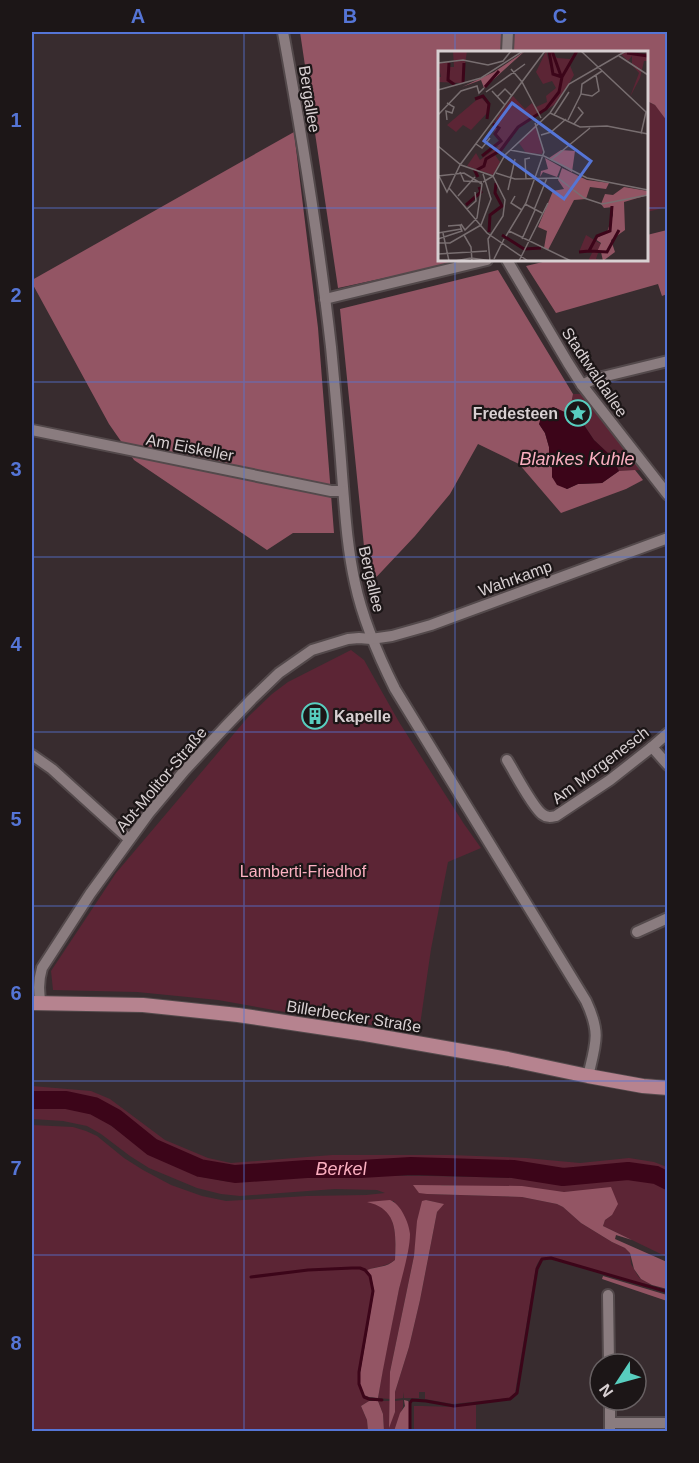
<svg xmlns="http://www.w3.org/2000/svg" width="699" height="1463" font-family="Helvetica,sans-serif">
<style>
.green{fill:#5c2535}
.forest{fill:#935564}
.water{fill:#3c0519}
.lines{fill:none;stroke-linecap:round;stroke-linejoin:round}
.stream{stroke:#3c0519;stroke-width:3}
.river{stroke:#3c0519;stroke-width:18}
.minor-casing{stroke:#53494b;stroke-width:14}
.major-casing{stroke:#53494b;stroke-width:16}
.minor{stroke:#8a7c7f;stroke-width:10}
.major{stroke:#b6838f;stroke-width:14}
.grid{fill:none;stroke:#5575d6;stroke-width:1.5;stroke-opacity:0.55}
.labels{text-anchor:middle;stroke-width:4.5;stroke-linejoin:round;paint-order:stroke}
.street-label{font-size:16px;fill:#d8d0d2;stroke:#1c1617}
.poi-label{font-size:16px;font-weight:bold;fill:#d8d0d2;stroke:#1c1617;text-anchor:end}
.park-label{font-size:16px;fill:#fdb1c2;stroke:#1c1617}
.water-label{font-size:18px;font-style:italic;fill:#fbafc0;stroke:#1c1617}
.inset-river{fill:none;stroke:#3c0519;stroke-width:3}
.inset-road{fill:none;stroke:#786e70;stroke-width:1.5}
.view{fill:#5575d6;fill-opacity:0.15;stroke:#5575d6;stroke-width:3}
.inset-edge{fill:none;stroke:#d8d0d2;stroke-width:3}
.neatline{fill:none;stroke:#5575d6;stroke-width:2}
.grid-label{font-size:20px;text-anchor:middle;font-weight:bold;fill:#5575d6}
</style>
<rect width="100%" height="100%" fill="#382c2f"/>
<g class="green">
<path d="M646,101L655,105L668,120L667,207L647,212Z"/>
<path d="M573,394H583L643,470L619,471L610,455L594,440L584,425L569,414Z"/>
<path d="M351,650L364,660L399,722L464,824L481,848L448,862L431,949L419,1032L285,1012L218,1000L137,992L53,990L51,971L116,873L249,716L272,694L288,682Z"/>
<path d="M32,1086L91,1091L110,1099L165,1140L208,1158L231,1163L332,1155H450L526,1158L580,1163L629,1158L654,1162L667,1167V1172C654,1168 640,1164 626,1164C609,1165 592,1170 575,1169C552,1169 529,1163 506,1162L331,1160L249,1167L221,1166L207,1162L163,1145L106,1104L90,1097L69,1093L32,1092Z"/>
<path d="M32,1106L68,1109L84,1111L99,1117L155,1157L202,1177L230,1182L333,1175L429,1176L522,1178L567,1184H581L626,1178L649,1179L667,1186V1257L603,1226L605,1220L612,1215L581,1191L564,1192L442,1185L427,1194L522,1197L557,1204L563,1207L581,1223L612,1242L625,1248L630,1253L631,1264L638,1276L641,1279L652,1285L626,1280L550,1257C542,1257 539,1259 536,1267L515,1393L511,1398L453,1404L425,1399V1392H419V1398H404V1392L403,1398L395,1399V1392L409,1347L420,1300L437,1212L443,1204L426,1200L416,1239L414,1256L390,1372V1399L378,1398L384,1361L406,1255L394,1201L370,1202C398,1209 396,1236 395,1260C386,1267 377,1266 367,1270C384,1291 362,1345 360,1371C360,1379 363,1387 364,1395L369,1397V1401L361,1406L367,1420L368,1431H32V1125L73,1127L86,1131L97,1136L124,1158L143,1170L171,1185L202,1196L226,1201L307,1196L366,1195L385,1193L377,1190L335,1189L240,1196L221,1194L197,1188L149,1168L130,1156L101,1134L87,1126L63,1121L32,1119Z"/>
<path d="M403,1400V1407L394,1431H384L383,1414L378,1401H390L389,1425L395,1412V1401Z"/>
<path d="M469,1405H476V1431H414V1406C432,1406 451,1408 469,1405Z"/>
</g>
<g class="forest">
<path d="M300,32H505L504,52H440V260H468L338,288Z"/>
<path d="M514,32H667V121L655,105L647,101L646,52H513Z"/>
<path d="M294,132L318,328L334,533H293L267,550L134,460L109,424L32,283V280Z"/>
<path d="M667,230V294L662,296L658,284L556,313L526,266L551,260H646L647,235Z"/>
<path d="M498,270L573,394L569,414L553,407L539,424L545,433L549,447V460L552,466V477L567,489L578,484L602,483L619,471L635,470L643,480L626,489L561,513L519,464L478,444L450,494L415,536L368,586L340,309Z"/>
<path d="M413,1185L522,1186L564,1192L611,1187L618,1204L612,1215L605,1220L603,1226L632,1240L616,1235L615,1239L667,1262V1289L652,1285L641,1279L634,1269L630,1253L625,1248L612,1242L581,1223L563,1207L557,1204L522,1197L427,1194L419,1193Z"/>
<path d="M390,1200C401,1204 409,1223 410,1234C410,1249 403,1273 399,1289C392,1325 384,1361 378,1398L369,1397L364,1395L360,1384V1373L374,1291L371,1276L367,1270C377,1266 386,1268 395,1260C396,1233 398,1209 367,1202Z"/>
<path d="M426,1200L444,1204L437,1212L420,1300L409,1347L395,1392V1412L389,1428L390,1372L414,1256L417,1221L422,1201Z"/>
<path d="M603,1276L667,1295V1301L602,1279Z"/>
<path d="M404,1400L408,1401L409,1403V1431H394L400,1413L405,1406Z"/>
<path d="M369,1401H378L383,1414L384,1431H368L367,1420L361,1406Z"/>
</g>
<path class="water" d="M553,407L569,414L584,425L594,440L610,455L619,471L602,483L578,484L567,489L557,485L552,477V466L549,460V447L545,433L539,424L542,413Z"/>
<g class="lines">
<g class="stream">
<path d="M251,1277L308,1270L352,1268H360L365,1270L370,1276L373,1291L359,1372V1384L364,1397L369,1399L382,1400"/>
<path d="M410,1432V1403L412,1400L426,1401L454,1406L510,1399L517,1393L537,1269L542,1259L551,1258L668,1292"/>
</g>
<path class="river" id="s1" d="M32,1100H66L94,1106L116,1118L152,1147L200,1168L235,1174L307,1169H361L411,1166L513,1169L563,1177L628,1171L656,1175L668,1181"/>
<g class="minor-casing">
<g id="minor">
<path d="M283,32C302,136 319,241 331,347C335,389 339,432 342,474C345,511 347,547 355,583C363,621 378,655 395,689L586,1001C601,1033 596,1043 588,1076"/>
<path d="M507,52L508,32"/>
<path d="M507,260L568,363L582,385L668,495"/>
<path d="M325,299L487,260"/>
<path d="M582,385L594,379L668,361"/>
<path d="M32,430L331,491H343"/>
<path d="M652,747L668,765"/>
<path d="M32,755L52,769L129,839"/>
<path d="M507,760C515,773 532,806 542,814C547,818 551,817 556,816L610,780L652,747L668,733"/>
<path d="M637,932L668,918"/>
<path d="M41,1004C38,991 38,981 42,968L90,894L149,813L185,770L226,726L252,699L279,673L312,650L348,639L359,638L371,639L392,636L431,625L668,538"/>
<path d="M608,1295L609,1364"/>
<path d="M610,1400V1432"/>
<path d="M611,1423H668"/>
</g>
</g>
<g class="major-casing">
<path id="major" d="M32,1003L143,1005L238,1015L365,1034L508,1059L588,1076L643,1086L668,1088"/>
</g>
<use href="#minor" class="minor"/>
<use href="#major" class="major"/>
</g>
<path class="grid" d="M244,32V1432M455,32V52M32,208H440M646,208H668M455,260V1432M32,382H668M32,557H668M32,732H668M32,906H668M32,1081H668M32,1255H668"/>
<defs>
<g id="sight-ring" transform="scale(1.35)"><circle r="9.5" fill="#1c1617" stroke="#58cebf" stroke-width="1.5"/><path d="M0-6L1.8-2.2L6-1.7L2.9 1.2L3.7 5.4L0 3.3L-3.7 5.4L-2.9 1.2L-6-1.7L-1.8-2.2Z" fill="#58cebf"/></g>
<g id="building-ring" transform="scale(1.35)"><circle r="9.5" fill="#1c1617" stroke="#58cebf" stroke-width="1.5"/><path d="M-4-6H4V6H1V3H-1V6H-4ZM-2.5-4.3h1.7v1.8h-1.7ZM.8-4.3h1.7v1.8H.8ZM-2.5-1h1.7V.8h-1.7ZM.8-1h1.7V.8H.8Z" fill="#58cebf"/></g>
</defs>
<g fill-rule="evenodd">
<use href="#sight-ring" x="578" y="413"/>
<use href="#building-ring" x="315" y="716"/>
</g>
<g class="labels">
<g class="street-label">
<text transform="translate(310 99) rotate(81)" y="6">Bergallee</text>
<text transform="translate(595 372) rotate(56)" y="6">Stadtwaldallee</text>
<text transform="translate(190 447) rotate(11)" y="6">Am Eiskeller</text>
<text transform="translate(515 578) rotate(-20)" y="6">Wahrkamp</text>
<text transform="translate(372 579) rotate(77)" y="6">Bergallee</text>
<text transform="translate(600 765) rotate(-37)" y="6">Am Morgenesch</text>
<text transform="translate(161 779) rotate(-50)" y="6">Abt-Molitor-Straße</text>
<text transform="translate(354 1016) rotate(9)" y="6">Billerbecker Straße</text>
</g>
<g class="poi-label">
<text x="558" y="419">Fredesteen</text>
<text x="334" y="722" text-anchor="start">Kapelle</text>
</g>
<g class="park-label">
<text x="303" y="877">Lamberti-Friedhof</text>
</g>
<g class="water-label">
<text x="577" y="465">Blankes Kuhle</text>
<text dy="6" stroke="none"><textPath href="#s1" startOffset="328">Berkel</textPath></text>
</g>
</g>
<g transform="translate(438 51)">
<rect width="210" height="210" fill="#382c2f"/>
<path d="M15,0H29L24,32L0,31V26H3L0,12L11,11V16H16ZM108,0L115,24L124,27L116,23L112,0L119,7L132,8L138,0L131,12L136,24L132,31L116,54L82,76L57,104L62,111L55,124L29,115L38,102L42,109L61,95H58L63,89L57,83L55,71L62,74L57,69L75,45L87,58L94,52L98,56L109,51L108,45L118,37L114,30L105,33L98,21ZM180,0L206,4L210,0V10H206L202,27L192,46L201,22L194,14V5L190,10ZM42,46L50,53L49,62L33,79L25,74L18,81L9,74ZM97,74L105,99L104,103L88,102L81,92ZM148,184L163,193L158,208L165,210H150L155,200L141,201Z" fill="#5c2535"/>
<path d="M87,0L46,37L43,29L24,36L56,21ZM123,99L137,100L134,121L111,107ZM107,107L123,116L119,126L105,121L102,126L103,120L110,118ZM124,117L149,129L171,132L168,138L152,136L148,148L136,149L110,199L106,197L109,180L100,176L115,140L126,138L120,129ZM186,136L210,140V144L186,151L187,179L173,189L177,201L165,210L163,201H159L163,192L157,188L169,181L175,164V156L166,157L163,153L167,143L175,144Z" fill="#935564"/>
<path class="inset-river" d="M114,0L123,25M189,2L210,5M11,12L10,29L17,34M124,26L139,0M25,32L26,12M47,36L61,20M37,48L45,45L51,53L49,68M44,105L63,90L57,83L61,77L55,73M40,126L37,120L46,115L48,108L63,99L80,76L108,58L121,41L124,26L115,23L111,0M28,154L43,141L41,136M51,181L52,164L64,155L57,142L58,132M64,184L86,198L103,197M152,200L169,201L181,179M141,201L151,200L159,185L172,180L174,155"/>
<path class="inset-road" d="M143,0L208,61L203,83M181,5L210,24M0,12L25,9L50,14L65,10L73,0M73,18L84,31L103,67M158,24L161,40L154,45L143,43L144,33L164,20M0,39L43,27L85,0M54,40L67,54M48,41L87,13M59,46L67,38L74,45M9,52L16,56L14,62L8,60L9,69M112,62L142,76L169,75L210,83M0,64L23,40L39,35L41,42L46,37M116,64L131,41M130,69L143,43M136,73L145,62L140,56M103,84L113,81L128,68M38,93L44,97L52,87M0,95L23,114L55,125L67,104L112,62L131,33L188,0M72,99L106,105L149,127L210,139M113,109L152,77M22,121L26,130L44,131M58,122L77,128L120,127L146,147L164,153L210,144M0,123L9,141L22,114L107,0M0,125L26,122L44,133L39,167L27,179L23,173M88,128L87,108L92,107M45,131L55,125L67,149L65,165L50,188L52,210M11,137L49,182L90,210M70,139L77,108M20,145L37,126M77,145L73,152L84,159M87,153L104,162M29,158L38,150L37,141M96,159L109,127M43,174L53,148L45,123M71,180L133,210M0,182L23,178M5,182L11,210M26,184L33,196L34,210M68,185L88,152L106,101L97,72M0,188L24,180L22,174L10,175M84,188L97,159M0,192H12L43,174M0,203L49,200M56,208L66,188M17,210L33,207L54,210M81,210L110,152"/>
<path class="view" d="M74,52L153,110L126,148L46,90Z"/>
<rect width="210" height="210" class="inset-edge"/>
</g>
<rect width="699" height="1463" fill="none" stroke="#1c1617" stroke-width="66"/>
<g transform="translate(618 1382) rotate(234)"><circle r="28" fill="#1c1617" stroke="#676062" stroke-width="1.5"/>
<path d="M0-4.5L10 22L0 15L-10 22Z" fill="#58cebf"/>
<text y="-9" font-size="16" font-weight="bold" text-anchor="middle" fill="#d8d0d2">N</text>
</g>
<rect x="33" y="33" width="633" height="1397" class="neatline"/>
<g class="grid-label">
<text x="138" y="23">A</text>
<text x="350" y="23">B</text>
<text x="560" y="23">C</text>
<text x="16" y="127">1</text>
<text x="16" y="302">2</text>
<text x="16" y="476">3</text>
<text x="16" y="651">4</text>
<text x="16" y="826">5</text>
<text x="16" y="1000">6</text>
<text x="16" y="1175">7</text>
<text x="16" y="1350">8</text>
</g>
</svg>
